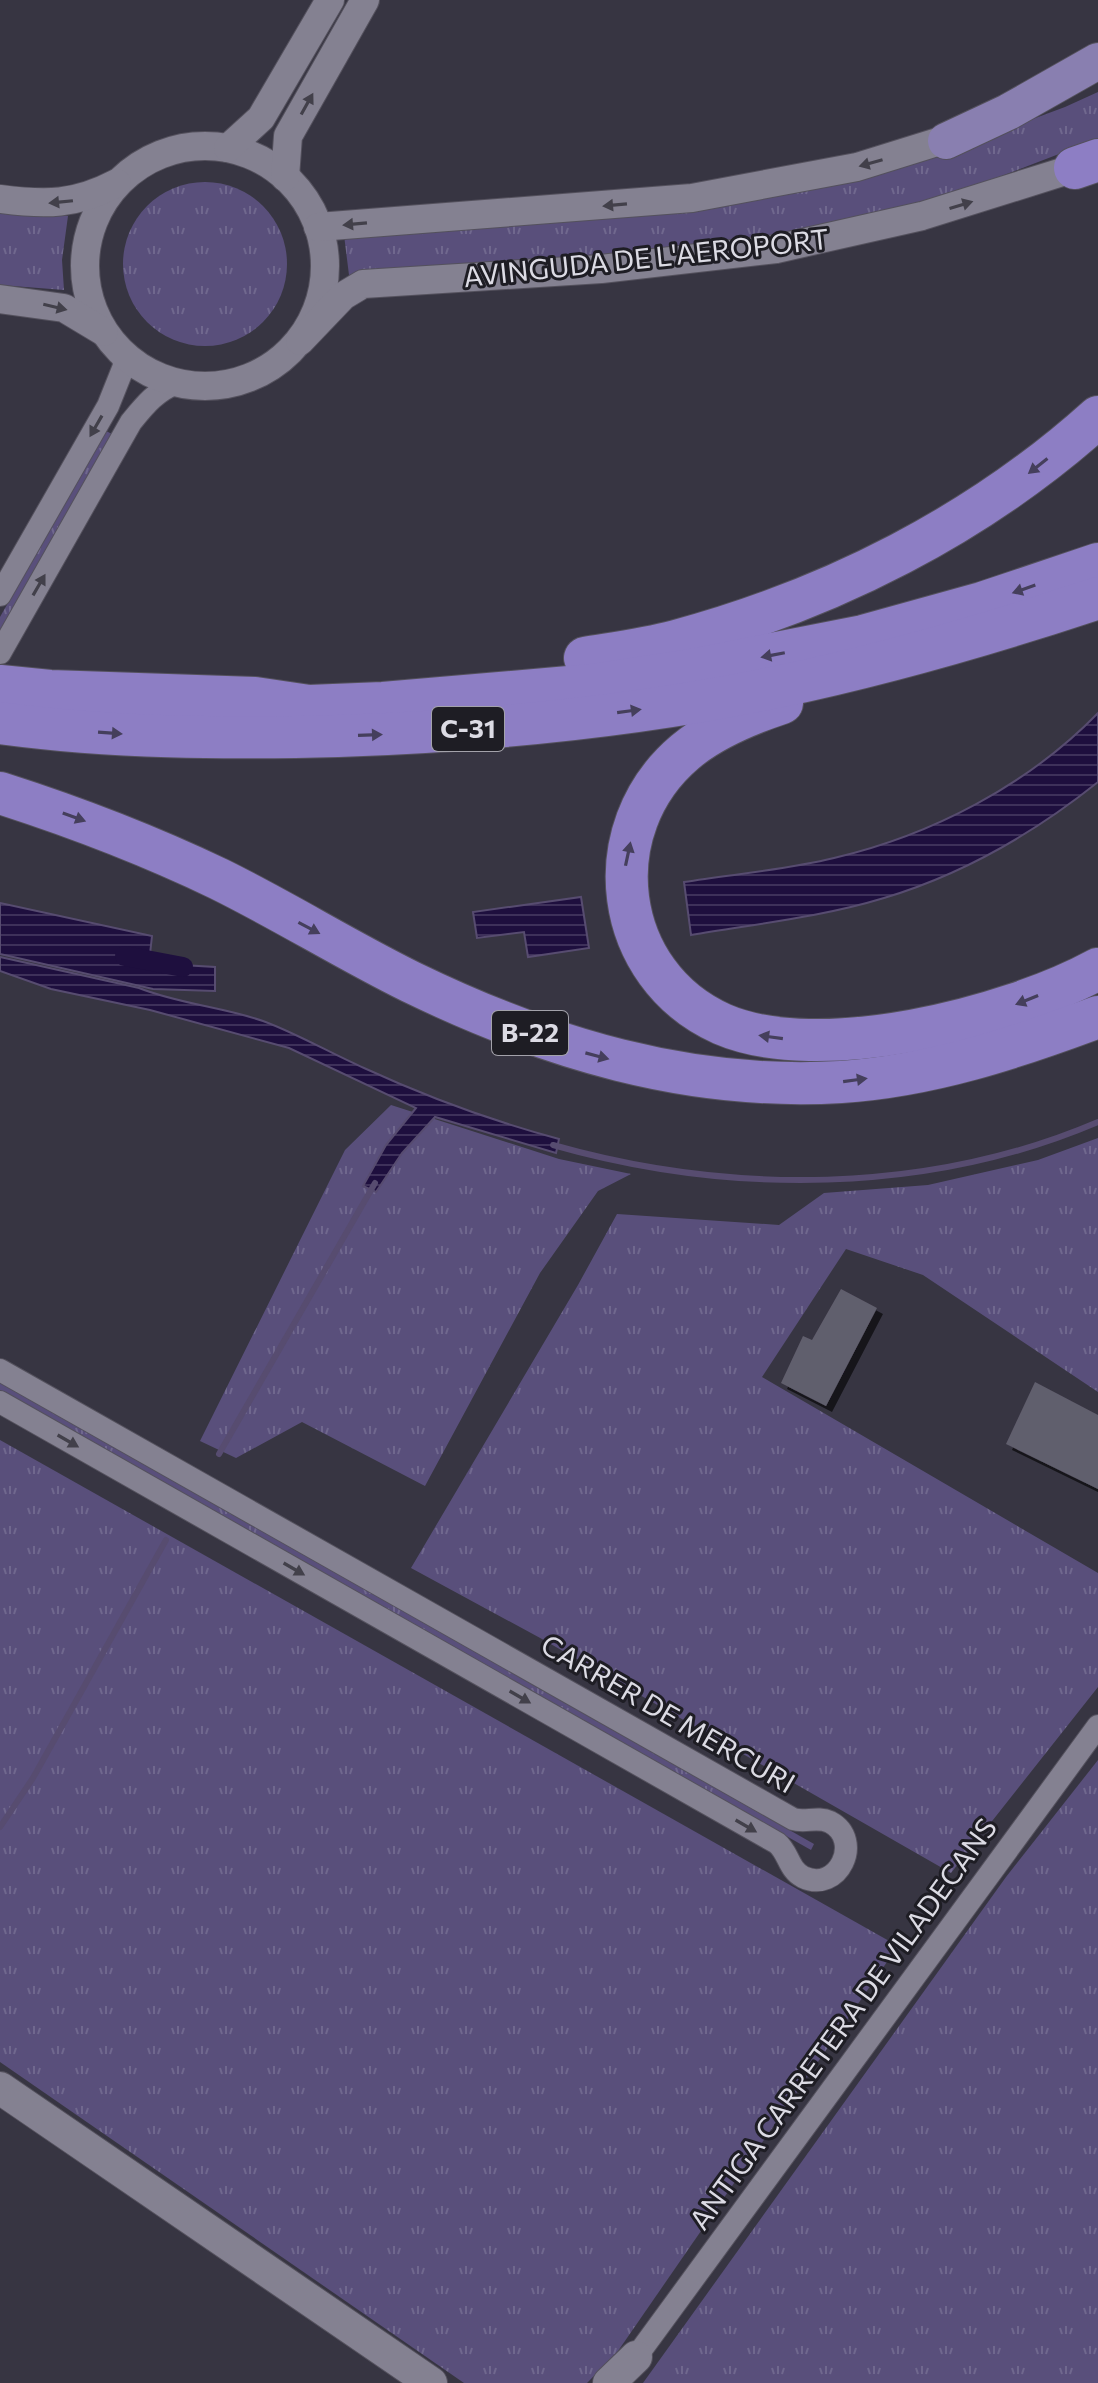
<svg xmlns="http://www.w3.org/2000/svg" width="1098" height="2383" font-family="Commissioner,sans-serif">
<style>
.grass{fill:url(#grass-tufts)}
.water{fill:url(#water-rules);stroke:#574c70;stroke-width:2}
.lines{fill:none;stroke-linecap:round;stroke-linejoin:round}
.stream{stroke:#574c70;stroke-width:6}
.canal{stroke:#1e0f3e;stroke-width:20}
.building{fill:#615e6d;filter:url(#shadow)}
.minor-casing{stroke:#54515d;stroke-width:24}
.tertiary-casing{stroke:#54515d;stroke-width:30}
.secondary-casing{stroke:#54515d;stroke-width:34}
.primary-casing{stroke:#54515d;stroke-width:38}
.motorway-casing{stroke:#54515d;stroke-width:44}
.minor{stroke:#848191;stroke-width:22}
.tertiary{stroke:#848191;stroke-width:28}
.secondary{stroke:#848191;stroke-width:32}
.primary{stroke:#897fb0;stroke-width:36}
.motorway{stroke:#8d7ec4;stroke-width:42}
.oneway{fill:#42404a}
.oneway2{fill:#453f5c}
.labels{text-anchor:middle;stroke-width:6;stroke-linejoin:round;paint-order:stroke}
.shield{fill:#1e1d24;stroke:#a3a2aa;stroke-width:2}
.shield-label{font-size:26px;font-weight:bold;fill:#dcdbe4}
.street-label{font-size:28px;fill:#dcdbe4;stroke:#1e1d24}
</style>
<defs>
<pattern id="grass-tufts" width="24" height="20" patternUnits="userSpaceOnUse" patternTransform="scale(2)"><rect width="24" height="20" fill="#594f7b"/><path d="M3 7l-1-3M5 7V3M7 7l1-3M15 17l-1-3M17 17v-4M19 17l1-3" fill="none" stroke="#70688e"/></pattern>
<pattern id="water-rules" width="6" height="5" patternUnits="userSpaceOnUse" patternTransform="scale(2)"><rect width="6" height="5" fill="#1e0f3e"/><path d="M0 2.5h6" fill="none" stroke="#3e315a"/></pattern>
<filter id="shadow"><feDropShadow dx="6" dy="6" stdDeviation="0" flood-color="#0009"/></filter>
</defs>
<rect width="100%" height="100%" fill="#373542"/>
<g class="grass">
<path d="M1098,92V139L965,190L838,224L678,252L349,275L344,235L955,148L1065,107Z"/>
<circle cx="205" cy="264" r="82"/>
<path d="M0,207L68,216L62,260L64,290L0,285Z"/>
<path d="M106,431L112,434L0,632V617Z"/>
<path d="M391,1105L559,1159L631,1174L598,1191L540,1273L425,1486L302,1422L236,1458L200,1441L345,1150Z"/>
<path d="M1098,1138V1392L923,1275L846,1249L762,1377L1098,1573V1687L951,1873L542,1639L411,1568L578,1285L617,1214L779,1225L824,1193L928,1185L1038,1160Z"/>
<path d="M0,1382L814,1844L811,1850L0,1390Z"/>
<path d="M0,1440L898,1946L618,2351L587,2383H464L0,2062Z"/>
<path d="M1098,1760V2383H643L1006,1877Z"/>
</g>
<g class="water">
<path d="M1098,713V782C1033,834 964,874 884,898C822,917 755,924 691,935L684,882C734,874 785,870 834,858C932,835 1028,785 1098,713Z"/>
<path d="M581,897L589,948L528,957L524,932L477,938L473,912Z"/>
<path d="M0,903L152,936L149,963L215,967V991L153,989L0,954Z"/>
<path d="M0,957L139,988C179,1004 223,1007 263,1021C298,1034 330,1053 364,1068C427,1097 492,1121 559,1139L556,1153L435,1117L402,1153L376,1192L363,1186L386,1145L416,1108L289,1048L150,1010L51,989L0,971Z"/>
</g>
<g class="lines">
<g class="stream">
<path d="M553,1145C729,1195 927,1195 1098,1122"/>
<path d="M219,1454L375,1183"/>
<path d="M0,1827L33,1778L166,1540"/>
</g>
<path class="canal" d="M125,956L183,967"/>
</g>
<g class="building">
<path d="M841,1289L877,1308L826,1406L781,1383L803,1336L812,1340Z"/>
<path d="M1035,1382L1098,1415V1489L1006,1444Z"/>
</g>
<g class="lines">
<g class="minor-casing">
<g id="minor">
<path d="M0,595L108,406L124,366L123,354"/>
<path d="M0,653L131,422C145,405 156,391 177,383"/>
<path d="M0,1370L793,1819C805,1823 817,1816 830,1822C864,1840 838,1894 803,1877C788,1869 789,1853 777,1843L0,1402"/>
<path d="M636,2357L1098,1726"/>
</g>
</g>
<g class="tertiary-casing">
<g id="tertiary">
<circle cx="205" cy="266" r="120"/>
<path d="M228,148L261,118L330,0"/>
<path d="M285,177L288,136L365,0"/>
<path d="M0,199C46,205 75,205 117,183"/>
<path d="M318,227L692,198L857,167L963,134"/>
<path d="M0,299L64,308L104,332"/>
<path d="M300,341L343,296L363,284L601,269L776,249L922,216L1075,168L1090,160"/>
</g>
</g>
<g class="secondary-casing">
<g id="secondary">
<path d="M0,2088L431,2383"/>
<path d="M609,2383L636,2357"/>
</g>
</g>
<g class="primary-casing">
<path id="primary" d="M946,141L1008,112L1098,61"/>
</g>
<g class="motorway-casing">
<g id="motorway">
<path d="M1075,168L1098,160"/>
<path d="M585,658C615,653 646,649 676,641C831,599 978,525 1098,417"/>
<path d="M0,686L50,691L255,698L309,706L383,703L592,685L691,670L863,636L982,603L1098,564"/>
<path d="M782,703C749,714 712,729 685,752C594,829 612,975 722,1024C819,1066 1008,1018 1098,969"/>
<path d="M0,723C112,738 226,739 338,736C485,731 633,717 777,687C886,664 993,633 1098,598"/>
<path d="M0,793C75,817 148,845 219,879C284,911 346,950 411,982C547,1048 688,1091 841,1082C931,1076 1015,1048 1098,1017"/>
</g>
</g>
<use href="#minor" class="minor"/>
<use href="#tertiary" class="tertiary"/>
<use href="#secondary" class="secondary"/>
<use href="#primary" class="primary"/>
<use href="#motorway" class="motorway"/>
</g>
<defs><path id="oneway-solid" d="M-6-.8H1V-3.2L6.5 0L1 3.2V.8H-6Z" transform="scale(2)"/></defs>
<g class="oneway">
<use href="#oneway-solid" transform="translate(307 104) rotate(-61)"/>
<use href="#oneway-solid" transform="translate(871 163) rotate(164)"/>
<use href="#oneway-solid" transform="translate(61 202) rotate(174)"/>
<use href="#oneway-solid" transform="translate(615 205) rotate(175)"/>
<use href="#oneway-solid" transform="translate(961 205) rotate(-17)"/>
<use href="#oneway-solid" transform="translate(355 224) rotate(175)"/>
<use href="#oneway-solid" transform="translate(55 307) rotate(13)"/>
<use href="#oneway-solid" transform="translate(96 426) rotate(120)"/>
<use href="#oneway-solid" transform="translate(39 585) rotate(-60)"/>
<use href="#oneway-solid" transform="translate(68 1441) rotate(30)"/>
<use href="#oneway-solid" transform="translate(294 1569) rotate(30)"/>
<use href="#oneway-solid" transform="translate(520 1697) rotate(30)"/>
<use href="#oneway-solid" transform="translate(746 1826) rotate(30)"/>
</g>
<g class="oneway2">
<use href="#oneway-solid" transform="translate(1038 466) rotate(142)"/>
<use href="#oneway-solid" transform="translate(1024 589) rotate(161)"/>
<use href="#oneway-solid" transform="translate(773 655) rotate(169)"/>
<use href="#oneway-solid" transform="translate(629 711) rotate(-8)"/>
<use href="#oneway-solid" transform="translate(110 733) rotate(4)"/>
<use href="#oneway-solid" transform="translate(370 735) rotate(-2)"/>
<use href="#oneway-solid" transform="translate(74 817) rotate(20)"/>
<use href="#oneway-solid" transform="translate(628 854) rotate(-78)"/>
<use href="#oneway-solid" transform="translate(309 928) rotate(28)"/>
<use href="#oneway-solid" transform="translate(1027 1000) rotate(158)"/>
<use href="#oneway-solid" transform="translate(771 1037) rotate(-172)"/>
<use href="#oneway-solid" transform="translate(597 1056) rotate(15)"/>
<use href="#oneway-solid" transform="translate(855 1080) rotate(-8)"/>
</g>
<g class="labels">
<g class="shield">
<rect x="432" y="707" width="72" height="44" rx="6"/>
<rect x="492" y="1011" width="76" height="44" rx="6"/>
</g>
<g class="shield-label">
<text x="468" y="738">C-31</text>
<text x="530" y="1042">B-22</text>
</g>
<g class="street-label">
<text transform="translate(646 258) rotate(-6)" y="10">AVINGUDA DE L'AEROPORT</text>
<text transform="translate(668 1714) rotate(30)" y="10">CARRER DE MERCURI</text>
<text transform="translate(843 2024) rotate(-54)" y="10">ANTIGA CARRETERA DE VILADECANS</text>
</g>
</g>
</svg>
